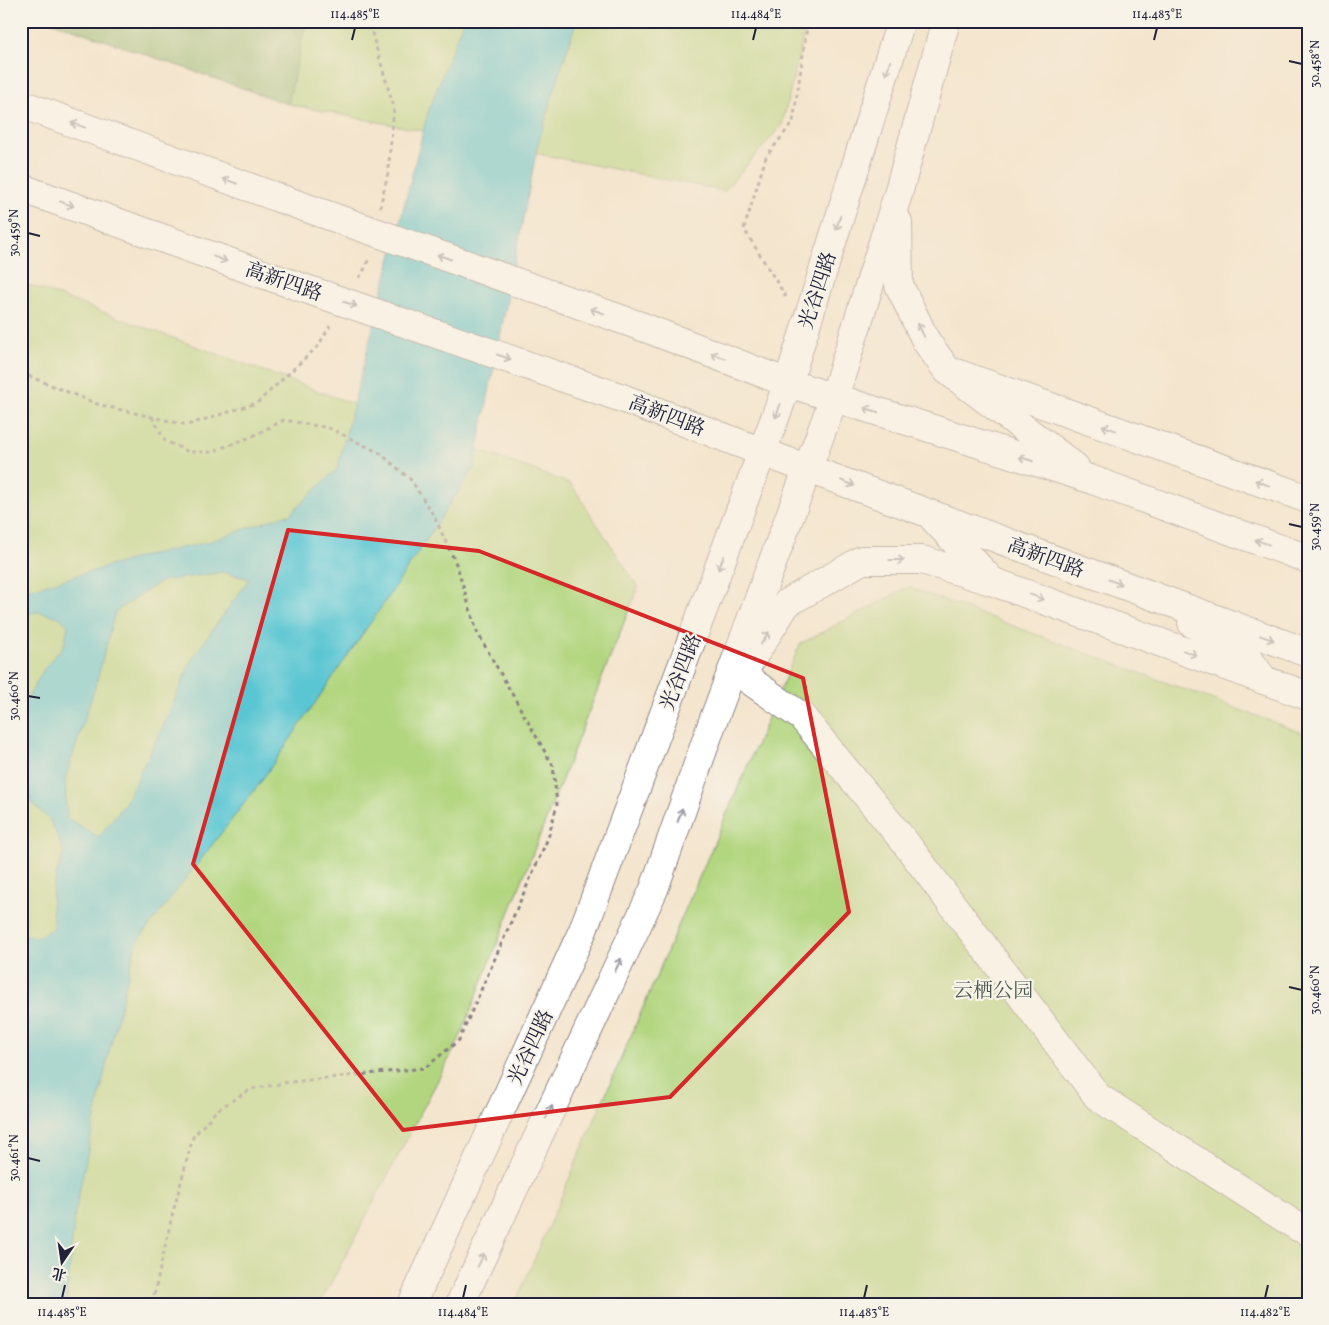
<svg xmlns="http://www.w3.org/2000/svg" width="1329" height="1325" font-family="Vollkorn,'Noto Serif SC',serif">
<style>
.green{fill:#b2d67f;stroke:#6a7c5d}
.forest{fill:#8db76e;stroke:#586c54}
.water{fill:#5ac6d3;stroke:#3e7487;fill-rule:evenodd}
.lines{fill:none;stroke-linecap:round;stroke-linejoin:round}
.minor-casing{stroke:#8b8484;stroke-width:30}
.major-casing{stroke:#8b8484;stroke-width:30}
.path{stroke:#8b8484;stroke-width:3;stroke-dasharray:4 4;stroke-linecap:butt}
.minor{stroke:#fff;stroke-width:28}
.major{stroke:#fff;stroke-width:28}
.major-bridge-casing{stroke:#8b8484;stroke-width:30;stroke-linecap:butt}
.major-bridge{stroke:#fff;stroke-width:28}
.oneway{stroke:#9c9ca7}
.marked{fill:none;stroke:#d62828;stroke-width:4;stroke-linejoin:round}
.ticks{fill:none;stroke:#22223b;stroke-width:2}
.labels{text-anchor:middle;stroke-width:4.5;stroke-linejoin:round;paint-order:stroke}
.street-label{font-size:20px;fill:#22223b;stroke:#f7f3e8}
.park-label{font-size:20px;fill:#4d584f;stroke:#f7f3e8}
.neatline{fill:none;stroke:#22223b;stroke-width:2}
.ticks-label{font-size:12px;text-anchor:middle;fill:#22223b}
</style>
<rect width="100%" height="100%" fill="#f7f3e8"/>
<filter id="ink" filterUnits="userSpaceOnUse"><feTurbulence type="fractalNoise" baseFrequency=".02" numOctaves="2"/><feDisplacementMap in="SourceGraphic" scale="10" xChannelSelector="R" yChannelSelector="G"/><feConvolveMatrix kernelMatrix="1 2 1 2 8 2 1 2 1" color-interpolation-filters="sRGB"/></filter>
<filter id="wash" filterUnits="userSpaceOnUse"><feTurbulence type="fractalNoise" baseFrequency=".0096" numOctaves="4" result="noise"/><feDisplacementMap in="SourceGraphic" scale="20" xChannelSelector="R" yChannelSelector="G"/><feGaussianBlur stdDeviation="1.12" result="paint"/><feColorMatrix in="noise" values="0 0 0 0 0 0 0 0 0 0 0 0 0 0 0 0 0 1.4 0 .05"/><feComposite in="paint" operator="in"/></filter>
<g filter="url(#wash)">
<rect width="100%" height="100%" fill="#f4e5ce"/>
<g class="green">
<path d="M50,21H807L782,125L724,191L288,104Z"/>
<path d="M21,282L571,484L638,587L459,1040L320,1304H21Z"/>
<path d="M908,587L1308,735V1304H515L800,644Z"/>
</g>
<path class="forest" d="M50,21H306L288,104Z"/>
<path class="water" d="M463,21H576L538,143L474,468L388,597L260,783L136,943L107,1061L75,1212L66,1304H21V934L37,937L54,928C49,895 53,882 64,852L50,820L32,803L21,776V710L44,669L64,645L68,626L59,617L39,612L21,614V592L140,557L205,543L288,514L286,518L337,469L428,112ZM223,572L249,579L192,659L165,722L125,803L99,837L67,818L65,780L97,680L115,612L161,581Z"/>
</g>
<g filter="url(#ink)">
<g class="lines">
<g class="minor-casing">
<g id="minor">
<path d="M956,373L1308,499"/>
<path d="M991,581L1308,696"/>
<path d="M742,675L802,717L904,841L1098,1097L1298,1227L1308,1231"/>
</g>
</g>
<g class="major-casing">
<g id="major">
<path d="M21,104L276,197"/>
<path d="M21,188L254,271"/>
<path d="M898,222L899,285L926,341L947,370L1075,467"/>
<path d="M643,327L788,383L1090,479L1308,559"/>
<path d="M622,398L762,452L1308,653"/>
<path d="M933,518L990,579"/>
<path d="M1192,623L1249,660L1264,680"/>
<path d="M745,669L787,603L862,560H922L991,581"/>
<path d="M412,1304L583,930L788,383L901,21"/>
<path d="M460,1304L654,889L712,724L834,398L898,194L946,21"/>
</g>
</g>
<g class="path">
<path d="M361,21L371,30L394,108L388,173L380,207"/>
<path d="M359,278L367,265L368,259"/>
<path d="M786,297L744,229L766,157L793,122L808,21"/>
<path d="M21,373L100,405L187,425L257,403L318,346L330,326"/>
<path d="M152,417L165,441L189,452H211L251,437L284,420L329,428L380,453L411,480L435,518L457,566L477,632L553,766L557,805L548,838L459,1040L425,1068L290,1082L251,1089L217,1110L193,1137L172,1216L152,1304"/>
</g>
<use href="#minor" class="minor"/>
<use href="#major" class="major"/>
<g class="major-bridge-casing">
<g id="major-bridge">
<path d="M276,197L643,327"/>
<path d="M254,271L622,398"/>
</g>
</g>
<use href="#major-bridge" class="major-bridge"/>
</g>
<defs><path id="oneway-shaft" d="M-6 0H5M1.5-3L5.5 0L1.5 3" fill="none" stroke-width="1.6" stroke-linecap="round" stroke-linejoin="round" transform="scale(1.25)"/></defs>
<g class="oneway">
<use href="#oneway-shaft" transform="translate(888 68) rotate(108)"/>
<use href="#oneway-shaft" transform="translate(78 125) rotate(-160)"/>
<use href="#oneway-shaft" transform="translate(230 181) rotate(-160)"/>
<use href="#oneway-shaft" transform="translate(67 204) rotate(20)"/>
<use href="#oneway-shaft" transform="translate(838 223) rotate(108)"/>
<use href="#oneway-shaft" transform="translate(444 257) rotate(-161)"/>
<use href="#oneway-shaft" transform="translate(220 259) rotate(20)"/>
<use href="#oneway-shaft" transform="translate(350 304) rotate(19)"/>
<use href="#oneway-shaft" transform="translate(597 311) rotate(-161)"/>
<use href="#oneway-shaft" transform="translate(921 330) rotate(-116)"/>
<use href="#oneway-shaft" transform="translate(718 356) rotate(-159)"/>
<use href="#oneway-shaft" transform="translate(504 357) rotate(19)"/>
<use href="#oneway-shaft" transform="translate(871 410) rotate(-162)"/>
<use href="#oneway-shaft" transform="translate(778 411) rotate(110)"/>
<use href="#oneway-shaft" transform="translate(1109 428) rotate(-160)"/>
<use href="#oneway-shaft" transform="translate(1026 459) rotate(-162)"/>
<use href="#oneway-shaft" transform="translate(848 483) rotate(21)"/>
<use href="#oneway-shaft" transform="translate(1262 483) rotate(-160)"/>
<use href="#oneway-shaft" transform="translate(1262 542) rotate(-160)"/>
<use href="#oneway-shaft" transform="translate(897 560)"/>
<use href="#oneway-shaft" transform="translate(721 563) rotate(111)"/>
<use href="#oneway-shaft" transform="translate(1115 582) rotate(20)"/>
<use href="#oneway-shaft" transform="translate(1037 597) rotate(20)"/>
<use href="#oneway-shaft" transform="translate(765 638) rotate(-58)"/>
<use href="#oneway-shaft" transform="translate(1267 638) rotate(20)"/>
<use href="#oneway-shaft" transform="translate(1190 653) rotate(20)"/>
<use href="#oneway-shaft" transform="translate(680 815) rotate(-71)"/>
<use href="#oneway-shaft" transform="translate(618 965) rotate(-65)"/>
<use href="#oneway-shaft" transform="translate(549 1112) rotate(-65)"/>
<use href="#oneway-shaft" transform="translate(481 1260) rotate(-65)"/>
</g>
</g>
<path d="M0 0H1329V1325H0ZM288,530L479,551L803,678L849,912L670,1097L403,1130L193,864Z" fill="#f4e5ce" fill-opacity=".55" fill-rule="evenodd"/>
<path class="marked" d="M288,530L479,551L803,678L849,912L670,1097L403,1130L193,864Z"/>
<path class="ticks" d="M352,40L355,28M753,40L756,28M1154,40L1157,28M1289,61L1302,64M28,233L40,236M1289,524L1302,527M28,696L40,698M1289,987L1302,990M28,1158L40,1161M62,1298L65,1285M463,1298L466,1285M864,1298L867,1285M1265,1298L1268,1285"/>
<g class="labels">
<g class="street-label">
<text transform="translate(284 281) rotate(19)" y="7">高新四路</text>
<text transform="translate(817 290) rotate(-72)" y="7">光谷四路</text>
<text transform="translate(667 415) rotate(21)" y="7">高新四路</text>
<text transform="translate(1046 557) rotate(20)" y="7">高新四路</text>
<text transform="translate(680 672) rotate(-69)" y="7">光谷四路</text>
<text transform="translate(530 1047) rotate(-65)" y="7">光谷四路</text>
</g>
<g class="park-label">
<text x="993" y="997">云栖公园</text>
</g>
</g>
<rect width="1329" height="1325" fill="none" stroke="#f7f3e8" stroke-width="55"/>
<g transform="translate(62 1262) rotate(193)" stroke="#f7f3e8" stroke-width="4" paint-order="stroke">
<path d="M0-4L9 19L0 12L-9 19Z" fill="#22223b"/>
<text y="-8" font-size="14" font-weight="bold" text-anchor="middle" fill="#22223b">北</text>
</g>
<rect x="28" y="28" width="1274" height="1270" class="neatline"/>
<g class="ticks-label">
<text x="355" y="18">114.485°E</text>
<text x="756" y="18">114.484°E</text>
<text x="1157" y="18">114.483°E</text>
<text transform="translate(1315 64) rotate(-90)" y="4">30.458°N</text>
<text transform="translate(14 233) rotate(-90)" y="4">30.459°N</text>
<text transform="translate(1315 527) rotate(-90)" y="4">30.459°N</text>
<text transform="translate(14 696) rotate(-90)" y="4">30.460°N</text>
<text transform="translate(1315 990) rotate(-90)" y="4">30.460°N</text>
<text transform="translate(14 1158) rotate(-90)" y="4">30.461°N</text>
<text x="62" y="1316">114.485°E</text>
<text x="463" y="1316">114.484°E</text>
<text x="864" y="1316">114.483°E</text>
<text x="1265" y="1316">114.482°E</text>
</g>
</svg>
